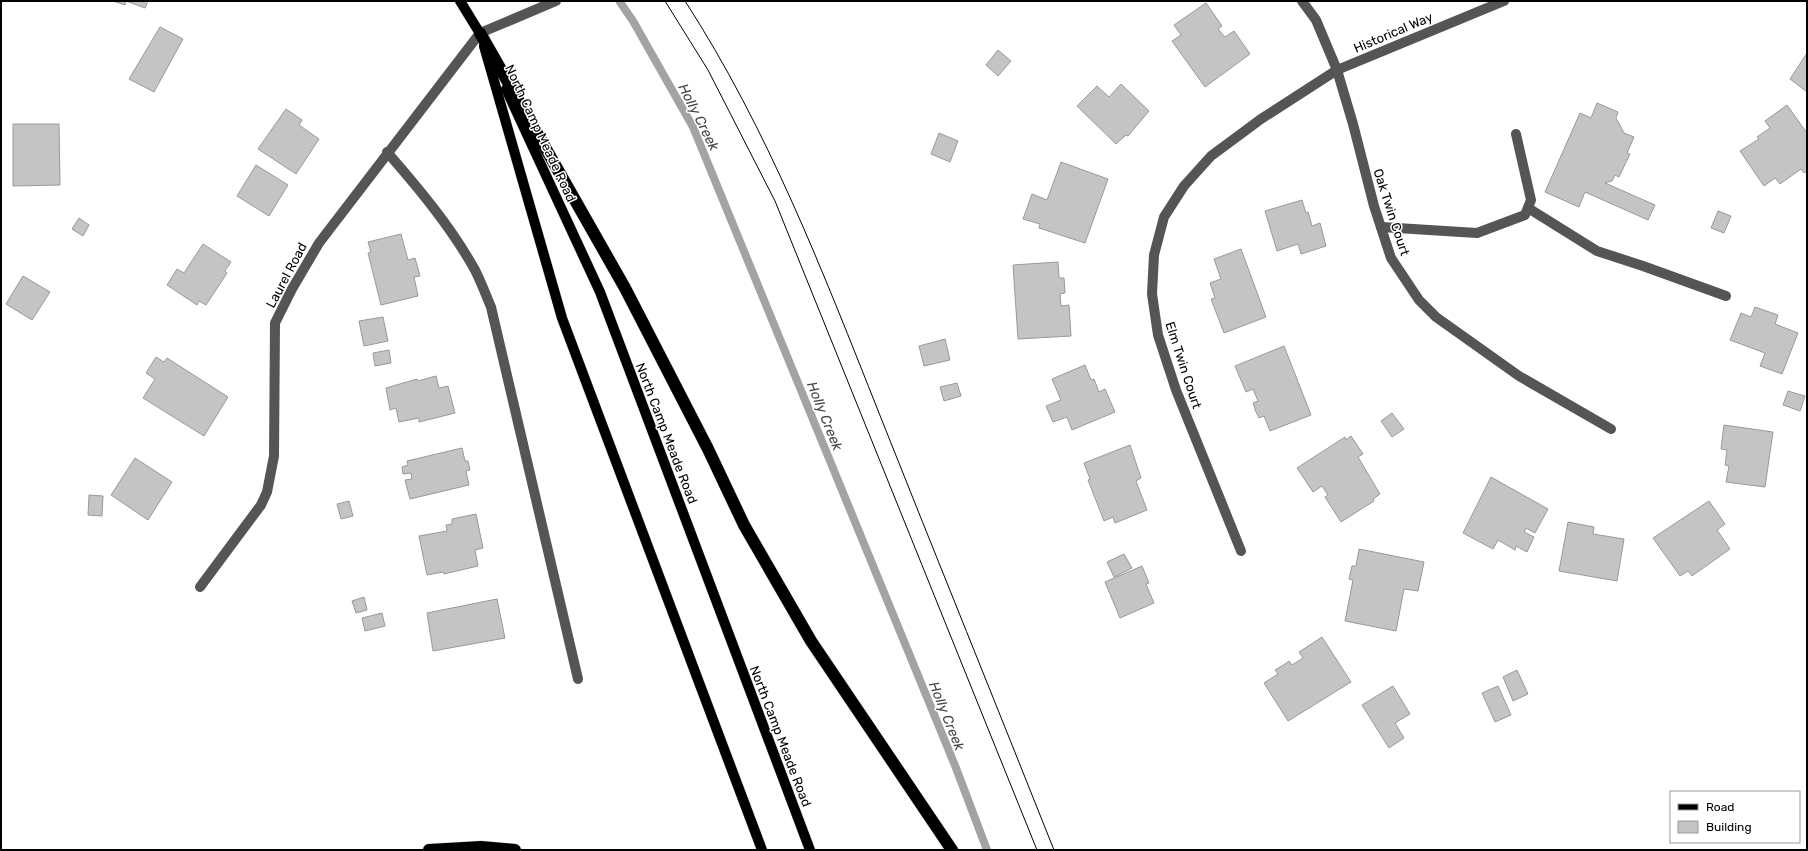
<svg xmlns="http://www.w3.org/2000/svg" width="1808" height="851" font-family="Rubik,sans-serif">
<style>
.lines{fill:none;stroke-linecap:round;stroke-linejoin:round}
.stream{stroke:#a3a3a3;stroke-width:8}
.building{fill:#c4c4c4;stroke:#999}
.major-casing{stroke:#dbdbdb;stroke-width:11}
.highway-casing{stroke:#dbdbdb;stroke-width:13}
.minor{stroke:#555;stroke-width:10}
.major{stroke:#000;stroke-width:10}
.highway{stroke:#000;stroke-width:12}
.tram{stroke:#000;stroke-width:1}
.labels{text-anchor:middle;stroke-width:3;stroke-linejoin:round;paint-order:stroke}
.street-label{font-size:13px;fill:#000;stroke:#fff}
.water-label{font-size:14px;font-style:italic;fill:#444;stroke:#fff}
</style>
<rect width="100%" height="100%" fill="#fff"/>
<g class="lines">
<path class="stream" d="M620,2L633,21L693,127L956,768L987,850"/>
</g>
<g class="building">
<path d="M113,1H148L145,8L126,1L125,5Z"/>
<path d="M1206,3L1222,26L1218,29L1225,37L1234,31L1250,54L1205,87L1172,41L1181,35L1174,25Z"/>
<path d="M160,27L183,39L154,92L129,79Z"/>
<path d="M998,50L1011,61L998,76L986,65Z"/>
<path d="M1807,53V92L1790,79Z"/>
<path d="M1121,84L1149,111L1128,136L1126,135L1116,144L1077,106L1097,86L1109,97Z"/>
<path d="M1597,103L1618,112L1616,118L1624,133L1634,137L1627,153L1630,154L1619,177L1615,175L1612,181L1605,183L1655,205L1648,220L1585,192L1579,207L1545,192L1580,113L1591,118Z"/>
<path d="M1787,105L1807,133V171L1804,173L1801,169L1780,184L1775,178L1764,186L1740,151L1759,139L1757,137L1770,128L1765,121Z"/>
<path d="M286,109L302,120L299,125L319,139L296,174L258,149Z"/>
<path d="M13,124H59L60,185L13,186Z"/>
<path d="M939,133L958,141L950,162L931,154Z"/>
<path d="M1061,162L1108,179L1085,243L1039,228L1040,224L1023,219L1032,194L1047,200Z"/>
<path d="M256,165L288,185L269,216L237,196Z"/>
<path d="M1302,200L1306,213L1308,212L1312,226L1320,223L1326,246L1301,254L1298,244L1277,251L1265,211Z"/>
<path d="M1718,211L1731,216L1724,233L1711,228Z"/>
<path d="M79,218L89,225L83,236L72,229Z"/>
<path d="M401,234L408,260L415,258L420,276L414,277L418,296L381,305L368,253L371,252L368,242Z"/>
<path d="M203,244L231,262L225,271L227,273L206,305L199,301L197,305L167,285L177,269L184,273Z"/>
<path d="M1241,249L1266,317L1224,333L1211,299L1215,298L1210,283L1221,279L1214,259Z"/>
<path d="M1058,262L1059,278H1064L1065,292V293L1060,294L1061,306L1069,305L1071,336L1018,339L1013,265Z"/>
<path d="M23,276L50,292L32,320L6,304Z"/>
<path d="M1755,307L1778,315L1775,324L1798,333L1782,374L1760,366L1765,353L1730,340L1741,313L1751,317Z"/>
<path d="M383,317L388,341L364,346L359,321Z"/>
<path d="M945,339L950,360L924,366L919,346Z"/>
<path d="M1284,346L1311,415L1270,431L1264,416L1259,418L1256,412L1253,403L1258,401L1253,389L1246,392L1235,366Z"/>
<path d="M389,350L391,363L375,366L373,353Z"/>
<path d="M156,357L164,362L167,358L228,397L204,436L143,398L155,379L146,373Z"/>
<path d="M1085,365L1091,380L1094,379L1099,392L1105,389L1115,412L1072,430L1067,417L1053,422L1046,406L1061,400L1052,379Z"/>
<path d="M436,376L439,388L448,386L455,413L419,422V418L399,422L396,408L390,410L386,388L417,379L418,381Z"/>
<path d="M957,383L961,396L944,401L940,387Z"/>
<path d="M1788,391L1805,396L1800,411L1783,405Z"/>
<path d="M1392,413L1404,429L1392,437L1381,421Z"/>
<path d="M1724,425L1773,432L1765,487L1726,482L1729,466L1725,465L1727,450L1721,449Z"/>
<path d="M1351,436L1363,454L1358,457L1380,494L1373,499L1374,501L1341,522L1325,497L1328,495L1322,486L1313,492L1297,468L1345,437L1346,440Z"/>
<path d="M1130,445L1141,478L1136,481L1147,510L1115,523L1113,517L1104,521L1088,480L1090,479L1084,463Z"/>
<path d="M462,448L465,461H468L470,470L466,471L469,485L410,499L405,480L412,479L411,473L403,474L402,467L408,465L407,461Z"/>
<path d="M135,458L172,482L148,520L111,495Z"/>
<path d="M1491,477L1548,509L1535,533L1526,528L1524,532L1534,537L1527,552L1516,546L1515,550L1498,540L1493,549L1463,533Z"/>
<path d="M89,495L103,496L102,516L88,515Z"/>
<path d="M349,501L353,516L341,519L337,504Z"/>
<path d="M1709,501L1725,524L1717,530L1730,549L1692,576L1688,571L1680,576L1653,538Z"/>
<path d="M476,514L483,548L475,550L478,566L444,574L443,572L427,575L419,536L447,531L446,525L452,524V519Z"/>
<path d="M1568,522L1594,527L1593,534L1624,539L1617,581L1559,571Z"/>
<path d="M1359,549L1424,562L1418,591L1404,589L1396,631L1345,621L1353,580L1349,579L1352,566H1356Z"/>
<path d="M1124,554L1132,568L1114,577L1107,562Z"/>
<path d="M1142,566L1149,583L1146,584L1154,603L1120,618L1105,582Z"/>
<path d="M364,597L367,610L356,613L352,601Z"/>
<path d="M497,599L505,638L433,651L427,613Z"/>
<path d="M382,613L385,626L365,631L362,618Z"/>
<path d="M1322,637L1351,682L1288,721L1264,683L1278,674L1275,670L1285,664L1289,661L1292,665L1303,658L1299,652Z"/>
<path d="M1517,670L1528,694L1513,701L1503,677Z"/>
<path d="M1393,686L1410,714L1395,723L1404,738L1389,748L1362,705Z"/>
<path d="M1498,686L1511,715L1495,722L1482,693Z"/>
</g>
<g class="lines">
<g class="major-casing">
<g id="major">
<path d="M460,1L484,40"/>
<path d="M484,46L562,318L762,850"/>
<path d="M506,89L600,292L810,850"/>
</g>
</g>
<g class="highway-casing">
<g id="highway">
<path d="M480,33L625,288L708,449L744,525L811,641L952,850"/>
<path d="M429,850L481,847L515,850"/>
</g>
</g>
<g class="minor">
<path d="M1302,1L1316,20L1337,70L1353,124L1374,206L1391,258L1419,300L1436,317L1519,376L1611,429"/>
<path d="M387,152C420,190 451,227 475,270C481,282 486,295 491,307L578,679"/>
<path d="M1528,208L1597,251L1643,266L1726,296"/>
<path d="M1381,227L1477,233L1525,215L1531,200L1516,134"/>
<path d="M1241,551L1176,390L1158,335L1152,294L1154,255L1164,217L1184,186L1211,156L1261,119L1337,70L1504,1"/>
<path d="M200,587L261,505L267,492L274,456L275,323L292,289L319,243L480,33L556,1"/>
</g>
<use href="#major" class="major"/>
<use href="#highway" class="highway"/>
<g class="tram">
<path d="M665,1L708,70L775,201L1037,850"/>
<path d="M685,1C768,129 823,272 879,413C937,559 996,704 1054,850"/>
</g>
</g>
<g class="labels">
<g class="street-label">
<text transform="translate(1393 32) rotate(-23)" y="5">Historical Way</text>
<text transform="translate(541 133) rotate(65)" y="5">North Camp Meade Road</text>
<text transform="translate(1392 212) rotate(72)" y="5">Oak Twin Court</text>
<text transform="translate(286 275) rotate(-62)" y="5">Laurel Road</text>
<text transform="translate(1184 365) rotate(72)" y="5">Elm Twin Court</text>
<text transform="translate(667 433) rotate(69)" y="5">North Camp Meade Road</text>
<text transform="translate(781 736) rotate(69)" y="5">North Camp Meade Road</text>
</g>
<g class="water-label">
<text transform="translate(699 117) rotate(63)" y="5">Holly Creek</text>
<text transform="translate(825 416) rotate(68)" y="5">Holly Creek</text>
<text transform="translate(947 716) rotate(68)" y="5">Holly Creek</text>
</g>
</g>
<rect width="1808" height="851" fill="none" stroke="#000000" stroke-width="4"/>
<rect x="1670" y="791" width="130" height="52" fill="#ffffff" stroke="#999999"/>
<rect x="1678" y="804" width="20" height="6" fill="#000000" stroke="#999999"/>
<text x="1706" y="811" font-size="12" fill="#000000">Road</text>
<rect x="1678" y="821" width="20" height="12" fill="#c4c4c4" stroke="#999999"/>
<text x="1706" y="831" font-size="12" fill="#000000">Building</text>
</svg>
